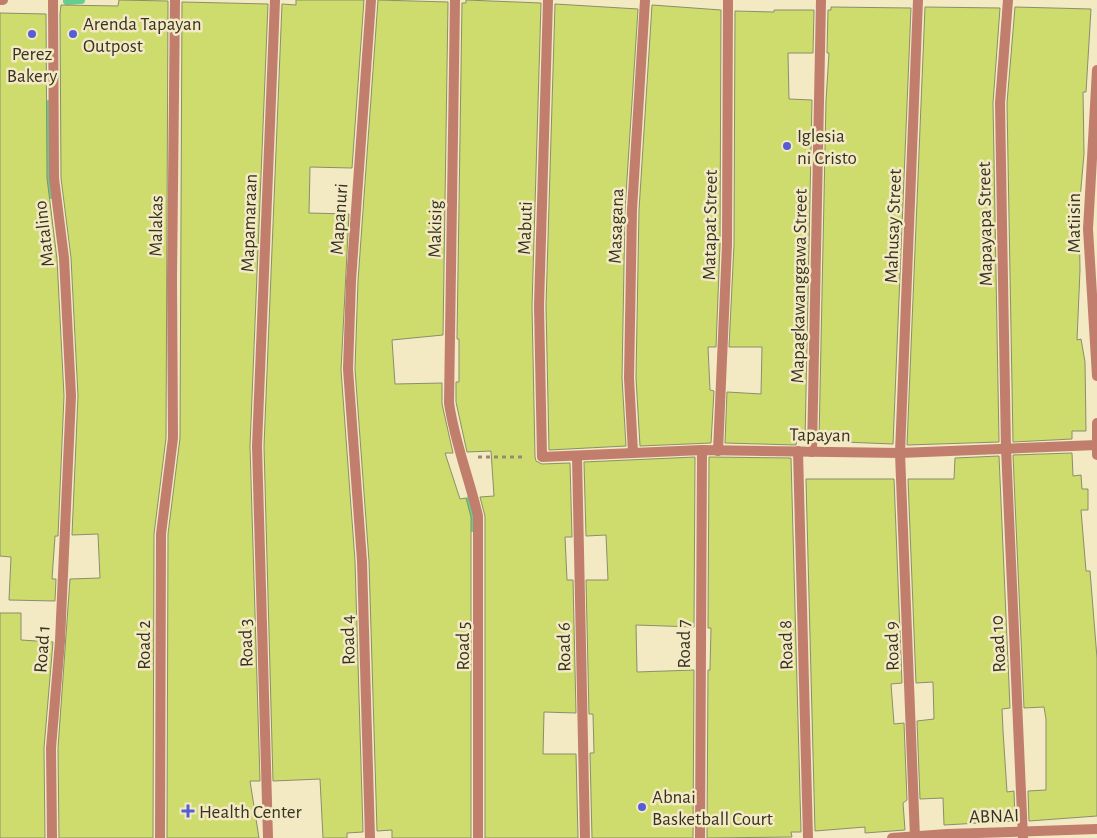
<svg xmlns="http://www.w3.org/2000/svg" width="1097" height="838" font-family="'Alegreya Sans',sans-serif">
<style>
.lines{fill:none;stroke-linecap:round;stroke-linejoin:round}
.stream{stroke:#64ce8f;stroke-width:8}
.building{fill:#cedb6d;stroke:#898f6c}
.path{stroke:#938c72;stroke-width:3;stroke-dasharray:4 4;stroke-linecap:butt}
.street{stroke:#c17e6c;stroke-width:10}
.poi-dot{fill:#555ed5;stroke:#f3e9c3;stroke-width:2}
.labels{text-anchor:middle;stroke-width:5;stroke-linejoin:round;paint-order:stroke}
.poi-label{font-size:19px;fill:#373324;stroke:#f3e9c3;text-anchor:start}
.street-label{font-size:19px;fill:#373324;stroke:#f3e9c3}
</style>
<rect width="100%" height="100%" fill="#f3e9c3"/>
<g class="lines">
<g class="stream">
<path d="M67,1L81,0"/>
<path d="M49,104L51,195"/>
<path d="M470,500L473,528"/>
</g>
</g>
<g class="building">
<path d="M119,0L168,1L166,438L154,534L153,838H59L58,748L70,579L100,578L98,534L72,535L78,396L71,258L61,178L60,14L61,5L118,6Z"/>
<path d="M296,0H364L352,168L310,167L309,213L349,214L341,370L355,561L363,832L347,833V838H323L320,779L273,781L264,446L282,4L296,5Z"/>
<path d="M378,0L448,2L443,335L392,340L395,384L442,383V404L453,453H445L460,499L466,498L471,517V838H392V830L377,831L369,561L355,369L358,281Z"/>
<path d="M466,0L541,3L532,306L535,457L536,461L542,464L570,463L572,537H565L567,580H573L576,713L544,712L543,754H576L578,838H485V516L480,497L494,496L491,451L467,452L456,402V382H459V339H457L462,3H466Z"/>
<path d="M182,2L268,4L250,446L260,781H250L259,838H167L168,534L180,438Z"/>
<path d="M555,4L638,9L625,210L622,378L626,446L549,450L546,306Z"/>
<path d="M652,5L721,10L720,245L716,347H708L710,390L714,391L711,443L640,446L636,378L639,210Z"/>
<path d="M831,7L911,8L893,444L819,441L826,101L829,53H827L828,10H831Z"/>
<path d="M925,7L1000,8L993,103L999,442L907,445Z"/>
<path d="M1015,7L1091,9L1086,92H1083L1084,154L1079,210L1080,270L1077,340L1081,339L1085,362L1086,431H1072V439L1013,442L1007,103Z"/>
<path d="M774,10H814L813,53H788L789,99L812,100L805,440H797L796,445L725,443L727,392L761,394L762,347H729L734,245L735,11L774,12Z"/>
<path d="M0,13L46,14L47,178L57,259L64,396L58,536H55L52,579H56L55,601L9,600L11,557L0,556Z"/>
<path d="M1072,453L1073,476L1081,475L1082,489H1088V510H1081L1086,571H1090L1097,658V816L1029,821L1028,791L1046,790V719L1044,707L1024,708L1013,455Z"/>
<path d="M999,456L1010,708L1002,709L1003,731L1007,792L1014,791L1015,821L944,825L943,798L920,799L917,721L934,719L933,682L916,683L908,479H954L955,458Z"/>
<path d="M695,457L694,627L636,625L637,672L694,670L693,838H592L590,753H594L593,714H589L586,580H608L606,535L586,536L584,462Z"/>
<path d="M709,457L791,458L801,832H791L792,837L707,838L708,670H710L711,628H708Z"/>
<path d="M806,479H894L902,683L891,684L894,724L904,723L907,800L903,803L905,830L865,833V827L815,831Z"/>
<path d="M0,613H21V640L53,642L44,748L45,838H0Z"/>
</g>
<g class="lines">
<path class="path" d="M478,457H525"/>
<g class="street">
<path d="M0,0H3"/>
<path d="M455,0L449,403C455,444 469,477 478,516V838"/>
<path d="M548,0L539,306L542,457L702,450L900,453L1097,445"/>
<path d="M1008,0L1000,103L1002,224L1006,448L1023,838"/>
<path d="M1097,70L1088,229L1097,376"/>
<path d="M1097,423V455"/>
<path d="M718,451L727,245L728,0"/>
<path d="M798,451L808,838"/>
<path d="M812,452L821,0"/>
<path d="M633,453L629,378L632,210L645,0"/>
<path d="M577,456L585,838"/>
<path d="M52,838L51,748L60,641L71,396L64,258L54,178L53,0"/>
<path d="M160,838L161,534L173,438L172,279L175,0"/>
<path d="M268,838L257,446L275,0"/>
<path d="M370,838L362,561L348,369L351,281L371,0"/>
<path d="M700,838L702,450"/>
<path d="M892,838L947,834L1097,829"/>
<path d="M915,838L900,453L918,0"/>
</g>
</g>
<g class="poi-dot">
<circle cx="32" cy="34" r="5"/>
<circle cx="73" cy="34" r="5"/>
<circle cx="787" cy="146" r="5"/>
<circle cx="642" cy="807" r="5"/>
<path d="M185.5 803.5h5v5h5v5h-5v5h-5v-5h-5v-5h5z"/>
</g>
<g class="labels">
<g class="poi-label">
<text x="83" y="30">Arenda Tapayan<tspan x="83" dy="22">Outpost</tspan></text>
<text x="32" y="60" text-anchor="middle">Perez<tspan x="32" dy="22">Bakery</tspan></text>
<text x="797" y="142">Iglesia<tspan x="797" dy="22">ni Cristo</tspan></text>
<text x="652" y="803">Abnai<tspan x="652" dy="22">Basketball Court</tspan></text>
<text x="199" y="818">Health Center</text>
</g>
<g class="street-label">
<text transform="translate(338 219) rotate(-86)" y="7">Mapanuri</text>
<text transform="translate(248 223) rotate(-88)" y="7">Mapamaraan</text>
<text transform="translate(1073 223) rotate(-90)" y="7">Matiisin</text>
<text transform="translate(984 224) rotate(-91)" y="7">Mapayapa Street</text>
<text transform="translate(709 225) rotate(-89)" y="7">Matapat Street</text>
<text transform="translate(155 226) rotate(-89)" y="7">Malakas</text>
<text transform="translate(615 226) rotate(-88)" y="7">Masagana</text>
<text transform="translate(892 226) rotate(-88)" y="7">Mahusay Street</text>
<text transform="translate(524 228) rotate(-88)" y="7">Mabuti</text>
<text transform="translate(434 229) rotate(-89)" y="7">Makisig</text>
<text transform="translate(43 234) rotate(-97)" y="7">Matalino</text>
<text transform="translate(798 286) rotate(-89)" y="7">Mapagkawanggawa Street</text>
<text transform="translate(820 434) rotate(1)" y="7">Tapayan</text>
<text transform="translate(347 640) rotate(-92)" y="7">Road 4</text>
<text transform="translate(245 643) rotate(-92)" y="7">Road 3</text>
<text transform="translate(683 644) rotate(-90)" y="7">Road 7</text>
<text transform="translate(997 644) rotate(-93)" y="7">Road 10</text>
<text transform="translate(143 645) rotate(-90)" y="7">Road 2</text>
<text transform="translate(785 645) rotate(-92)" y="7">Road 8</text>
<text transform="translate(462 646) rotate(-90)" y="7">Road 5</text>
<text transform="translate(891 646) rotate(-92)" y="7">Road 9</text>
<text transform="translate(563 647) rotate(-91)" y="7">Road 6</text>
<text transform="translate(41 649) rotate(-86)" y="7">Road 1</text>
<text transform="translate(994 815) rotate(-2)" y="7">ABNAI</text>
</g>
</g>
</svg>
